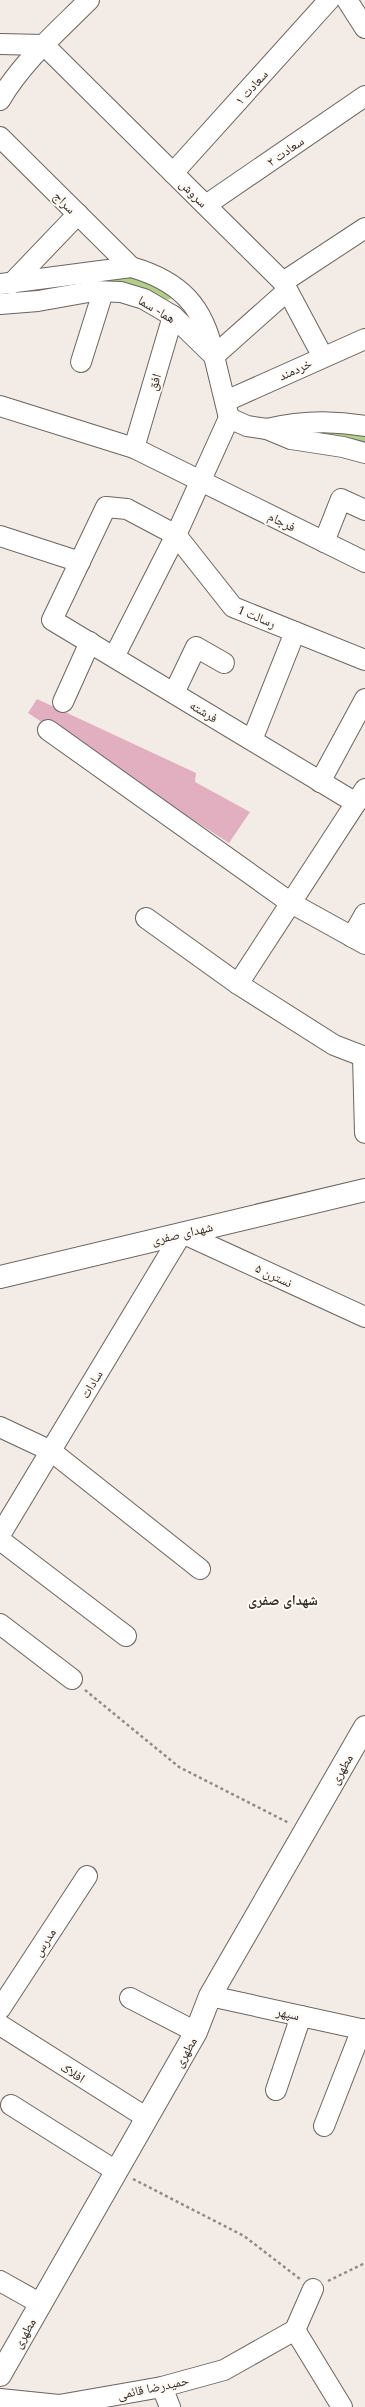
<svg xmlns="http://www.w3.org/2000/svg" width="365" height="2407" font-family="Spectral,'Noto Naskh Arabic',serif">
<style>
.green{fill:#e1afc0}
.lines{fill:none;stroke-linecap:round;stroke-linejoin:round}
.canal{stroke:#b2ce89;stroke-width:17}
.minor-casing{stroke:#6b645f;stroke-width:22}
.tertiary-casing{stroke:#6b645f;stroke-width:24}
.path{stroke:#908a86;stroke-width:2.5;stroke-dasharray:3 3;stroke-linecap:butt}
.minor{stroke:#fff;stroke-width:20}
.tertiary{stroke:#fff;stroke-width:22}
.labels{text-anchor:middle;stroke-width:4;stroke-linejoin:round;paint-order:stroke}
.street-label{font-size:13px;fill:#2d2a28;stroke:#fff9f4}
.neighbourhood-label{font-size:14px;font-weight:bold;fill:#2f2924;stroke:#fff9f4}
</style>
<rect width="100%" height="100%" fill="#f3ebe5"/>
<path class="green" d="M37,699L196,773L195,782L250,812L229,843L28,713Z"/>
<g class="lines">
<g class="canal">
<path d="M99,280C124,278 144,281 167,291"/>
<path d="M4,292L41,290L73,282"/>
<path d="M295,430L342,435L365,442"/>
</g>
<g class="minor-casing">
<g id="minor">
<path d="M347,0L365,28"/>
<path d="M0,44L44,45L283,282L323,357"/>
<path d="M0,100C22,62 58,31 89,0"/>
<path d="M0,137L131,267"/>
<path d="M173,173L329,0"/>
<path d="M206,205L365,96"/>
<path d="M283,282L365,228"/>
<path d="M0,284L131,267C180,281 204,306 214,356"/>
<path d="M11,284L78,214"/>
<path d="M0,304L38,301L94,291L121,292L144,299L173,316L214,356L229,418"/>
<path d="M214,356L287,291"/>
<path d="M81,362L103,292"/>
<path d="M226,401L365,339"/>
<path d="M0,406L134,448L365,562"/>
<path d="M229,418L247,426L267,429L291,439L343,447L365,453"/>
<path d="M267,429C300,421 331,420 365,426"/>
<path d="M134,448L173,316"/>
<path d="M0,536L80,562"/>
<path d="M324,542L341,499L365,510"/>
<path d="M114,657L176,535L229,418"/>
<path d="M174,693L196,647L224,663"/>
<path d="M63,702L90,642"/>
<path d="M48,730L291,903L365,944"/>
<path d="M252,740L295,632"/>
<path d="M320,782L365,699"/>
<path d="M356,803L52,620L106,507L127,509L176,535L233,607L365,660"/>
<path d="M146,918L238,984L334,1045L365,1057"/>
<path d="M352,937L365,914"/>
<path d="M238,984L365,789"/>
<path d="M363,1056L365,1133"/>
<path d="M0,1427L51,1451L200,1569"/>
<path d="M0,1535L182,1233L365,1317"/>
<path d="M0,1540L126,1636"/>
<path d="M0,1624L72,1679"/>
<path d="M210,1996L365,2030"/>
<path d="M130,1998L196,2032"/>
<path d="M0,2009L87,1876"/>
<path d="M0,2025L147,2118"/>
<path d="M276,2090L301,2016"/>
<path d="M11,2105L116,2171"/>
<path d="M324,2126L362,2029"/>
<path d="M0,2281L41,2304"/>
<path d="M295,2330L342,2407"/>
<path d="M295,2330L313,2289"/>
<path d="M162,2387L170,2407"/>
<path d="M0,2399L59,2405L162,2387L224,2370L295,2330"/>
</g>
</g>
<g class="tertiary-casing">
<g id="tertiary">
<path d="M0,1277L365,1190"/>
<path d="M0,2375L196,2032L210,1996L365,1727"/>
</g>
</g>
<g class="path">
<path d="M85,1690L179,1767L289,1823"/>
<path d="M133,2179L244,2236L300,2279"/>
<path d="M328,2281L365,2263"/>
</g>
<use href="#minor" class="minor"/>
<use href="#tertiary" class="tertiary"/>
</g>
<g class="labels">
<g class="street-label">
<text transform="translate(251 87) rotate(-48)" y="5">سعادت ۱</text>
<text transform="translate(285 151) rotate(-35)" y="5">سعادت ۲</text>
<text transform="translate(194 193) rotate(45)" y="5">سروش</text>
<text transform="translate(65 202) rotate(45)" y="5">سراج</text>
<text transform="translate(157 309) rotate(31)" y="5">هما- سما</text>
<text transform="translate(295 369) rotate(-24)" y="5">خردمند</text>
<text transform="translate(154 382) rotate(-73)" y="5">افق</text>
<text transform="translate(282 521) rotate(26)" y="5">فرجام</text>
<text transform="translate(257 616) rotate(23)" y="5">رسالت 1</text>
<text transform="translate(204 711) rotate(31)" y="5">فرشته</text>
<text transform="translate(182 1233) rotate(-13)" y="5">شهدای صفری</text>
<text transform="translate(274 1275) rotate(25)" y="5">نسترن ۵</text>
<text transform="translate(91 1384) rotate(-59)" y="5">سادات</text>
<text transform="translate(341 1769) rotate(-60)" y="5">مطهری</text>
<text transform="translate(44 1942) rotate(-57)" y="5">مدرس</text>
<text transform="translate(288 2013) rotate(12)" y="5">سپهر</text>
<text transform="translate(185 2052) rotate(-60)" y="5">مطهری</text>
<text transform="translate(73 2072) rotate(32)" y="5">افلاک</text>
<text transform="translate(24 2333) rotate(-60)" y="5">مطهری</text>
<text transform="translate(153 2387) rotate(-12)" y="5">حمیدرضا قائمی</text>
</g>
<g class="neighbourhood-label">
<text x="283" y="1605">شهدای صفری</text>
</g>
</g>
</svg>
